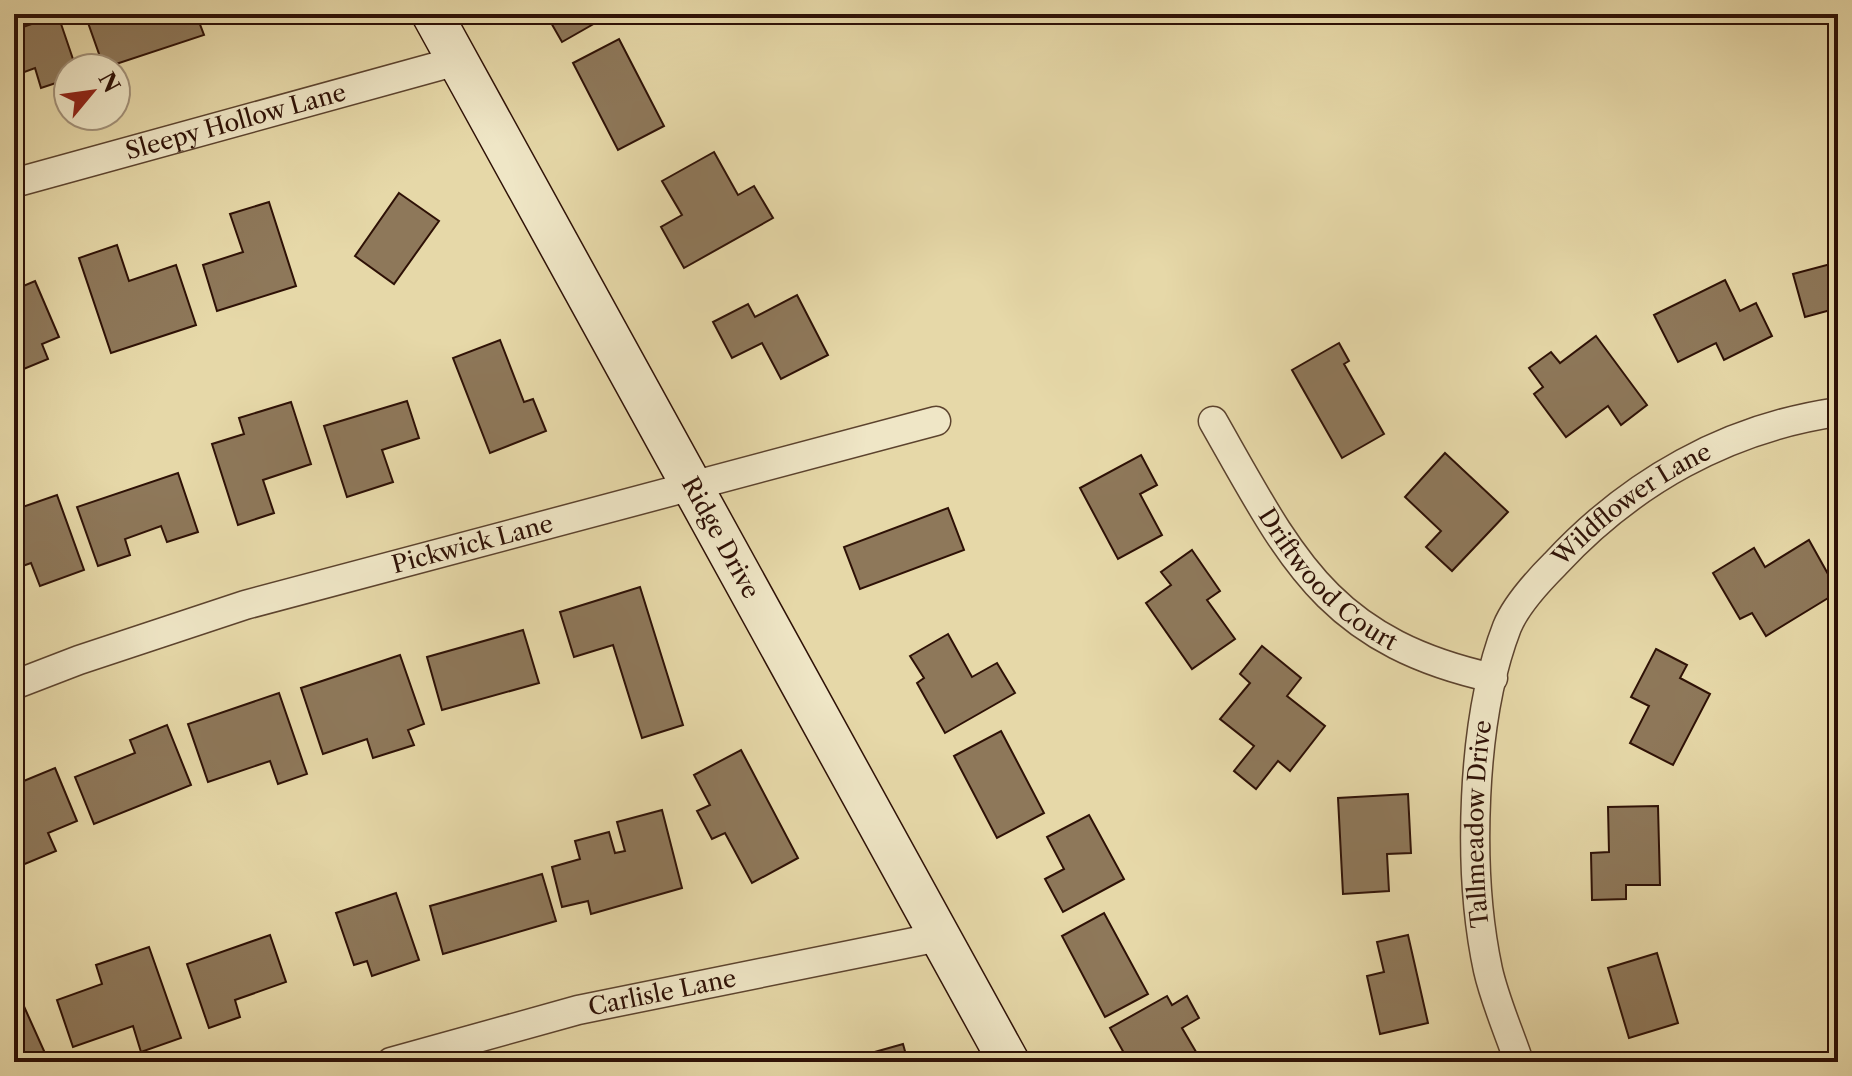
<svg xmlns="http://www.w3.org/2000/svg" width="1852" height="1076" font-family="'Libre Caslon Text',serif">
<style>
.building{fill:#8e785a;stroke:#2e1106;stroke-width:2}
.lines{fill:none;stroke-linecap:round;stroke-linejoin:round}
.street-casing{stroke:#5c432e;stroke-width:31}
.secondary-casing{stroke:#2e1106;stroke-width:43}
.street{stroke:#efe6c6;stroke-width:28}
.secondary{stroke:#efe6c6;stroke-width:40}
.labels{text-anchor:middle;stroke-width:6;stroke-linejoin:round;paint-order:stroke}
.street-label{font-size:24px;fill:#2e1106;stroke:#efe6c6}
</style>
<rect width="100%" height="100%" fill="#e6d8a8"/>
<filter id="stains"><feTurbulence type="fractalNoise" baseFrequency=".0025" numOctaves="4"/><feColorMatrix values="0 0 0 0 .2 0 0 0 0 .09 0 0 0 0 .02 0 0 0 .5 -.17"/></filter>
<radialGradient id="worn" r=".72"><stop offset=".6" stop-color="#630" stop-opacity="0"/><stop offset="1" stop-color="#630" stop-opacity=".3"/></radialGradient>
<g class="building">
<path d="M94,14H196L204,35L104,68L86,17Z"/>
<path d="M237,14H272L239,23Z"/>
<path d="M546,14H611L562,42Z"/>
<path d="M58,15L76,68H68V79L41,88L35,68L16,75L22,92L14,95V30Z"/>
<path d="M619,39L664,126L618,150L573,63Z"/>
<path d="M714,152L738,195L754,186L773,218L684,268L661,227L682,215L662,181Z"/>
<path d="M399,193L439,221L394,284L355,256Z"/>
<path d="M269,202L296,286L217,311L203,265L243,252L230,214Z"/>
<path d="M117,245L129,281L176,265L196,325L111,353L79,258Z"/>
<path d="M1838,262V308L1805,317L1793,274Z"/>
<path d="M1725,280L1740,311L1756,303L1772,336L1724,360L1716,343L1678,362L1654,315Z"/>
<path d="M35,281L59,337L42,344L48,359L14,373V290Z"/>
<path d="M797,295L828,355L781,379L762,343L732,358L713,322L748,304L755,317Z"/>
<path d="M1596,336L1647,405L1621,425L1608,406L1566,437L1534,394L1543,387L1529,368L1551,352L1560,363Z"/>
<path d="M500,340L524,402L533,399L546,431L490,453L453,358Z"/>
<path d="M1339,343L1349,361L1344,364L1384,434L1342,458L1292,370Z"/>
<path d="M407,401L419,438L382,450L393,482L347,497L324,426Z"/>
<path d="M291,402L311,464L263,480L274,513L238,525L212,444L244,434L239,418Z"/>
<path d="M1445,453L1508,512L1452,571L1426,547L1441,531L1405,497Z"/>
<path d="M1141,455L1157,485L1140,494L1162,535L1118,559L1080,488Z"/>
<path d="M178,473L198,532L167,542L161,526L125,539L130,555L98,566L77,507Z"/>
<path d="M57,495L84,570L40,586L31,563L14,569V510Z"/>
<path d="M948,508L964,550L860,589L844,547Z"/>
<path d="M1809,540L1838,592L1766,636L1752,613L1740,619L1713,573L1754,548L1765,567Z"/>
<path d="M1192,550L1220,591L1207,600L1235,639L1192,669L1146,603L1171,585L1161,572Z"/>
<path d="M640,587L683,725L642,738L613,645L574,657L560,612Z"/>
<path d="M523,630L539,683L442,710L427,657Z"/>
<path d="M948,634L972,677L997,663L1015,693L945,733L917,683L924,678L910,656Z"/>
<path d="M1262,646L1301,678L1287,696L1325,726L1290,771L1278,761L1256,789L1234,771L1254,746L1220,719L1250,683L1240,674Z"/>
<path d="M1656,649L1687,665L1680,678L1710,694L1673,765L1630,743L1649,706L1631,697Z"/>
<path d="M400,655L424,724L408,730L414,745L373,758L367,739L323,754L301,688Z"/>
<path d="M279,693L307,774L278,784L270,761L208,782L188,724Z"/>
<path d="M167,725L191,785L94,824L75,777L135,753L130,740Z"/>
<path d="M1001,731L1044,813L997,838L954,756Z"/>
<path d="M741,750L798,858L752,883L725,833L712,839L697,811L710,805L694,775Z"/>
<path d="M55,768L77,821L48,833L56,851L20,866L14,853V785Z"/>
<path d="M1408,794L1411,853L1387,854L1389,891L1343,894L1338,798Z"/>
<path d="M1658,806L1660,885H1626V899L1592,900L1591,853L1609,852L1608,807Z"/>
<path d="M662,810L682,888L591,914L588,901L562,907L552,867L580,859L575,841L609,832L615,853L625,851L617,822Z"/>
<path d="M1089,815L1124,879L1063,912L1045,879L1064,869L1047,837Z"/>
<path d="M542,874L556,921L443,954L430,906Z"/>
<path d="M396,893L419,960L372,976L367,961L354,965L336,913Z"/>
<path d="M1104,913L1148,994L1105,1017L1062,936Z"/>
<path d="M270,935L286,982L235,1000L240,1017L209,1028L187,964Z"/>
<path d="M1408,935L1428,1023L1380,1034L1367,976L1384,972L1377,942Z"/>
<path d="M149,947L181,1038L141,1052L133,1026L73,1047L57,1000L102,984L96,965Z"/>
<path d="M1657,953L1678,1023L1629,1038L1608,968Z"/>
<path d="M1167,996L1172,1005L1187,996L1199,1018L1182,1028L1202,1062H1146L1142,1054L1129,1062L1110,1028Z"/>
<path d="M22,1002L49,1062H14V1006Z"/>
<path d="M903,1044L908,1062H859L857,1057Z"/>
</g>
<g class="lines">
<g class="street-casing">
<g id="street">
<path id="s1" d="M14,183L457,61"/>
<path id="s2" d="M1213,421C1291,558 1327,641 1493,678"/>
<path id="s3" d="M14,685L79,660L245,605L936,421"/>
<path id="s4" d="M391,1062L578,1010L939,937"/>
<path id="s5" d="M1519,1062C1509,1032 1495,1001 1488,970C1467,872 1471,720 1507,627C1516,605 1538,581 1555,564C1631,482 1727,428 1838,412"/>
</g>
</g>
<g class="secondary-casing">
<g id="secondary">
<path id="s6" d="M432,14L1009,1062"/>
</g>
</g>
<use href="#street" class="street"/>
<use href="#secondary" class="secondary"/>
</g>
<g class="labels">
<g class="street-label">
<text dy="8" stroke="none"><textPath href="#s1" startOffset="230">Sleepy Hollow Lane</textPath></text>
<text dy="8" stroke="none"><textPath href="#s5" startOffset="622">Wildflower Lane</textPath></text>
<text dy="8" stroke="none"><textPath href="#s6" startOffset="598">Ridge Drive</textPath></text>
<text dy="8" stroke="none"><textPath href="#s3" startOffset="480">Pickwick Lane</textPath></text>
<text dy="8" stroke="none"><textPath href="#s2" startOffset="198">Driftwood Court</textPath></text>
<text dy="8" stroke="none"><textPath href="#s5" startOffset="244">Tallmeadow Drive</textPath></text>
<text dy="8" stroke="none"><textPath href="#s4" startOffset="280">Carlisle Lane</textPath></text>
</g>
</g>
<rect width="1852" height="1076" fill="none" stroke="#e6d8a8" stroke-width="48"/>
<rect x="16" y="16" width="1820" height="1044" fill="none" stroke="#2e1106" stroke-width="4"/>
<rect x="24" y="24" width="1804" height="1028" fill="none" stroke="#2e1106" stroke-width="2"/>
<g transform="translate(92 92) rotate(61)"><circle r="38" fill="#efe6c6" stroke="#a29179" stroke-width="2"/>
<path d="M0-6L14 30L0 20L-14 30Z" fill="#8f2418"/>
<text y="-12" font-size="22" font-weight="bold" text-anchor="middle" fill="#2e1106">N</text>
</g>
<rect width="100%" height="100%" filter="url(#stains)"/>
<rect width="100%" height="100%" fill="url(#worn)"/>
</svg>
